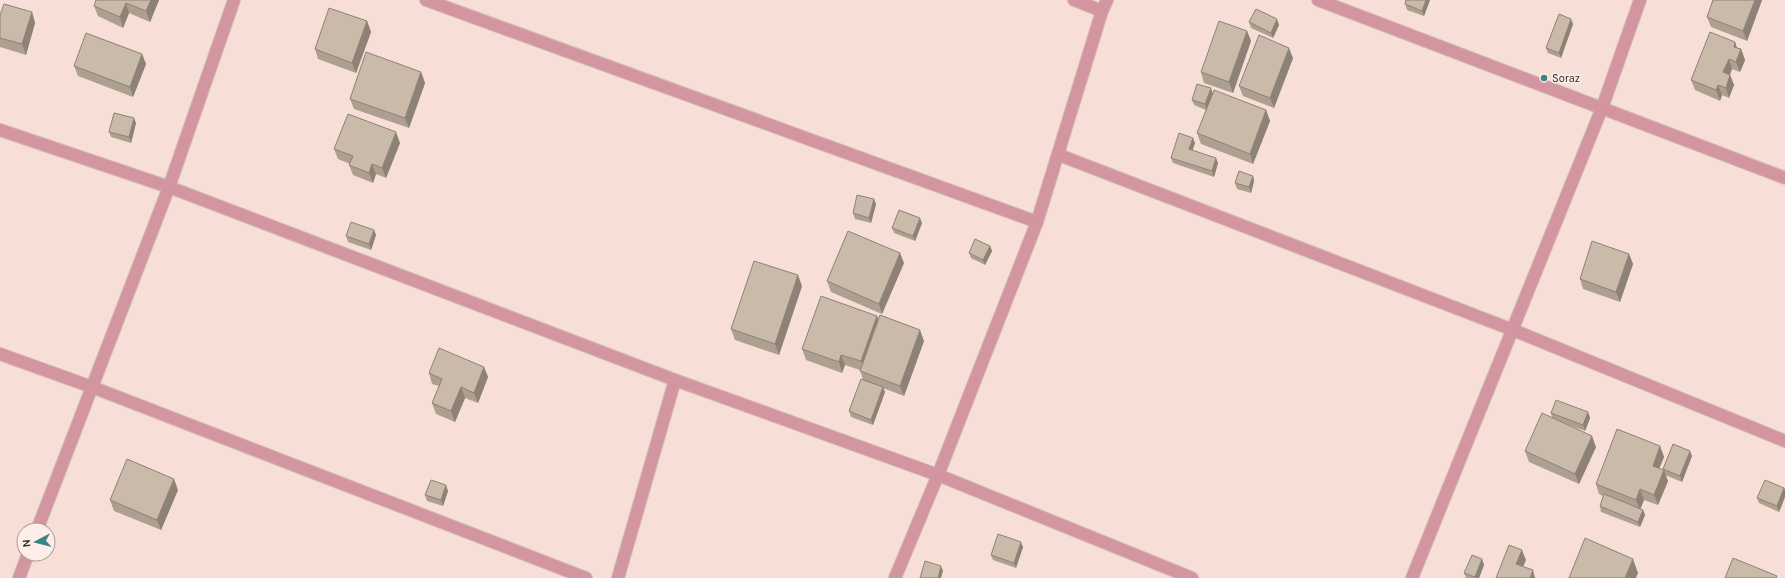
<svg xmlns="http://www.w3.org/2000/svg" width="1785" height="578" font-family="Karla,sans-serif">
<style>
.lines{fill:none;stroke-linecap:round;stroke-linejoin:round}
.minor-casing{stroke:#d3beb6;stroke-width:14}
.minor{stroke:#d395a0;stroke-width:12}
.wall{fill:#ada091}
.shaded-wall{fill:#8d8276}
.building{fill:#c9baa9;stroke:#8d8276}
.poi-dot{fill:#3b8387;stroke:#fdeee9;stroke-width:1.5}
.labels{text-anchor:middle;stroke-width:3;stroke-linejoin:round;paint-order:stroke}
.poi-label{font-size:11px;fill:#2e2522;stroke:#fdeee9;text-anchor:start}
</style>
<rect width="100%" height="100%" fill="#f7dfd7"/>
<g class="lines">
<g class="minor-casing">
<g id="minor">
<path d="M426,0L1037,222"/>
<path d="M1074,0L1102,11"/>
<path d="M1318,0L1785,178"/>
<path d="M0,130L169,187L675,380L938,475L1192,578"/>
<path d="M1059,155L1513,330L1785,441"/>
<path d="M0,354L92,387L586,578"/>
<path d="M37,530L169,187L234,0"/>
<path d="M19,578L28,554"/>
<path d="M618,578L675,380"/>
<path d="M895,578L938,475L1037,222L1102,11L1107,0"/>
<path d="M1412,578L1602,108L1640,0"/>
</g>
</g>
<use href="#minor" class="minor"/>
</g>
<g class="wall">
<path d="M96,0H159L150,22L129,13L123,28L98,16L94,6Z"/>
<path d="M1406,0H1430L1424,16L1407,10L1405,4Z"/>
<path d="M1713,0H1762L1747,41L1711,27L1707,17Z"/>
<path d="M32,12L35,23L26,55L0,47V15Z"/>
<path d="M367,21L371,32L356,73L318,59L315,49Z"/>
<path d="M1249,22L1279,25L1273,38L1251,28Z"/>
<path d="M1573,24L1561,58L1548,53L1546,48Z"/>
<path d="M1247,31L1251,41L1233,93L1204,83L1201,72Z"/>
<path d="M1737,48L1741,49L1745,60L1740,72L1732,69L1730,75L1734,85L1729,98L1722,95L1720,101L1695,90L1691,80Z"/>
<path d="M142,54L146,64L133,97L78,76L74,66Z"/>
<path d="M1293,58L1274,108L1243,96L1239,86Z"/>
<path d="M421,72L425,83L409,128L354,109L350,99Z"/>
<path d="M1213,93L1266,110L1270,121L1253,164L1201,144L1197,133L1206,110L1194,105L1192,100Z"/>
<path d="M136,123L131,143L111,137L109,132Z"/>
<path d="M400,143L386,178L376,174L373,183L353,175L349,165L350,164L338,159L334,149Z"/>
<path d="M1195,143L1192,150L1218,163L1214,177L1173,163L1171,158Z"/>
<path d="M1253,176L1254,181L1251,193L1237,189L1235,183Z"/>
<path d="M876,204L871,223L855,219L853,213Z"/>
<path d="M922,223L915,241L894,233L892,228Z"/>
<path d="M374,230L376,235L371,250L348,242L346,236Z"/>
<path d="M990,246L992,251L985,265L971,258L969,253Z"/>
<path d="M1629,254L1633,264L1620,302L1583,289L1580,279Z"/>
<path d="M904,263L882,314L831,292L827,281Z"/>
<path d="M802,286L779,355L735,340L731,329Z"/>
<path d="M877,316L878,319L924,341L904,396L883,388L885,392L873,425L851,417L849,411L863,380L860,370L845,365L842,373L806,360L802,349Z"/>
<path d="M484,367L488,377L478,403L465,398L455,422L436,414L432,403L439,386L432,384L429,373Z"/>
<path d="M1588,412L1590,418L1585,431L1555,420L1596,447L1579,484L1529,462L1525,451L1552,418L1551,413Z"/>
<path d="M1660,446L1664,457L1659,469L1663,470V469L1692,456L1682,482L1665,475L1668,481L1658,505L1644,500L1640,509L1643,510L1645,515L1640,527L1601,512L1600,506L1603,496L1599,494L1596,484Z"/>
<path d="M1784,488L1785,490V497L1779,512L1759,503L1757,498Z"/>
<path d="M178,490L161,530L114,511L110,500Z"/>
<path d="M448,491L443,506L427,501L425,495Z"/>
<path d="M1023,547L1016,568L993,560L991,555Z"/>
<path d="M1482,559L1484,565L1479,578H1466L1464,573Z"/>
</g>
<g class="shaded-wall">
<path d="M151,0H159L150,22L146,11Z"/>
<path d="M1426,0H1430L1424,16L1422,11Z"/>
<path d="M1755,0H1762L1747,41L1743,31Z"/>
<path d="M126,3L129,13L123,28L120,17Z"/>
<path d="M32,12L35,23L26,55L22,44Z"/>
<path d="M1277,19L1279,25L1273,38L1271,33Z"/>
<path d="M1571,19L1573,24L1561,58L1559,53Z"/>
<path d="M367,21L371,32L356,73L352,63Z"/>
<path d="M1247,31L1251,41L1233,93L1229,82Z"/>
<path d="M1735,42L1739,53L1734,47Z"/>
<path d="M1289,48L1293,58L1274,108L1270,98Z"/>
<path d="M1741,49L1745,60L1740,72L1736,62Z"/>
<path d="M142,54L146,64L133,97L130,87Z"/>
<path d="M1729,59L1732,69L1727,82L1723,72Z"/>
<path d="M421,72L425,83L409,128L405,118Z"/>
<path d="M1730,75L1734,85L1729,98L1726,88Z"/>
<path d="M1718,85L1722,95L1720,101L1716,90Z"/>
<path d="M1211,88L1213,94L1207,110L1205,104Z"/>
<path d="M1266,110L1270,121L1253,164L1250,154Z"/>
<path d="M134,118L136,123L131,143L129,137Z"/>
<path d="M396,132L400,143L386,178L382,168Z"/>
<path d="M1193,138L1195,143L1191,155L1189,149Z"/>
<path d="M1216,158L1218,163L1214,177L1212,171Z"/>
<path d="M372,164L376,174L373,183L369,173Z"/>
<path d="M1253,176L1254,181L1251,193L1249,187Z"/>
<path d="M874,199L876,204L871,223L869,218Z"/>
<path d="M920,218L922,223L915,241L913,236Z"/>
<path d="M374,230L376,235L371,250L369,244Z"/>
<path d="M990,246L992,251L985,265L983,260Z"/>
<path d="M900,253L904,263L882,314L879,304Z"/>
<path d="M1629,254L1633,264L1620,302L1616,292Z"/>
<path d="M798,275L802,286L779,355L775,344Z"/>
<path d="M877,316L881,326L865,372L861,361Z"/>
<path d="M920,330L924,341L904,396L900,386Z"/>
<path d="M841,355L845,365L842,373L839,362Z"/>
<path d="M484,367L488,377L478,403L474,393Z"/>
<path d="M461,387L465,398L455,422L451,411Z"/>
<path d="M883,387L885,392L873,425L871,420Z"/>
<path d="M1588,412L1590,418L1585,431L1583,425Z"/>
<path d="M1592,436L1596,447L1579,484L1575,474Z"/>
<path d="M1660,446L1664,457L1656,476L1653,466Z"/>
<path d="M1690,451L1692,456L1682,482L1680,476Z"/>
<path d="M1664,470L1668,481L1658,505L1654,495Z"/>
<path d="M174,479L178,490L161,530L157,520Z"/>
<path d="M446,485L448,491L443,506L441,500Z"/>
<path d="M1784,488L1785,490V497L1779,512L1777,506Z"/>
<path d="M1640,489L1644,500L1640,510L1636,500Z"/>
<path d="M1643,510L1645,515L1640,527L1638,522Z"/>
<path d="M1021,542L1023,547L1016,568L1014,563Z"/>
<path d="M1522,550L1526,560L1520,574L1516,564Z"/>
<path d="M1482,559L1484,565L1479,578H1475Z"/>
<path d="M1633,559L1638,573L1636,578H1625Z"/>
<path d="M941,566L943,571L941,578H938Z"/>
<path d="M1533,570L1535,578H1530Z"/>
</g>
<g class="building">
<path d="M96,0H151L146,11L126,3L120,17L94,6Z"/>
<path d="M1406,0H1426L1422,11L1405,4Z"/>
<path d="M1713,0H1755L1743,31L1707,17Z"/>
<path d="M4,4L32,12L22,44L0,38V15Z"/>
<path d="M329,8L367,21L352,63L315,49Z"/>
<path d="M1256,9L1277,19L1271,33L1249,22Z"/>
<path d="M1559,14L1571,19L1559,53L1546,48Z"/>
<path d="M1219,21L1247,31L1229,82L1201,72Z"/>
<path d="M1710,32L1735,42L1734,47L1741,49L1736,62L1729,59L1723,72L1730,75L1726,88L1718,85L1716,90L1691,80Z"/>
<path d="M86,33L142,54L130,87L74,66Z"/>
<path d="M1259,35L1289,48L1270,98L1239,86Z"/>
<path d="M366,52L421,72L405,118L350,99Z"/>
<path d="M1197,84L1211,88L1205,104L1192,100Z"/>
<path d="M1214,90L1266,110L1250,154L1197,133Z"/>
<path d="M114,113L134,118L129,137L109,132Z"/>
<path d="M348,114L396,132L382,168L372,164L369,173L349,165L353,156L334,149Z"/>
<path d="M1179,133L1193,138L1189,149L1216,158L1212,171L1171,158Z"/>
<path d="M1239,171L1253,176L1249,187L1235,183Z"/>
<path d="M857,195L874,199L869,218L853,213Z"/>
<path d="M899,210L920,218L913,236L892,228Z"/>
<path d="M351,222L374,230L369,244L346,236Z"/>
<path d="M848,231L900,253L879,304L827,281Z"/>
<path d="M975,239L990,246L983,260L969,253Z"/>
<path d="M1592,241L1629,254L1616,292L1580,279Z"/>
<path d="M754,261L798,275L775,344L731,329Z"/>
<path d="M821,296L877,316L861,361L841,355L839,362L802,349Z"/>
<path d="M880,315L920,330L900,386L860,371Z"/>
<path d="M439,348L484,367L474,393L461,387L451,411L432,403L442,379L429,373Z"/>
<path d="M861,379L883,387L871,420L849,411Z"/>
<path d="M1556,400L1588,412L1583,425L1551,413Z"/>
<path d="M1542,413L1592,436L1575,474L1525,451Z"/>
<path d="M1617,429L1660,446L1653,466L1664,470L1654,495L1640,489L1636,500L1596,484Z"/>
<path d="M1673,444L1690,451L1680,476L1663,469Z"/>
<path d="M127,459L174,479L157,520L110,500Z"/>
<path d="M431,480L446,485L441,500L425,495Z"/>
<path d="M1765,480L1784,488L1777,506L1757,498Z"/>
<path d="M1604,494L1643,510L1638,522L1600,506Z"/>
<path d="M998,534L1021,542L1014,563L991,555Z"/>
<path d="M1585,538L1633,559L1625,578H1569Z"/>
<path d="M1509,545L1522,550L1516,564L1533,570L1530,578H1496Z"/>
<path d="M1472,555L1482,559L1475,577L1464,573Z"/>
<path d="M1733,558L1777,576L1776,578H1725Z"/>
<path d="M925,561L941,566L938,578H920Z"/>
</g>
<circle class="poi-dot" cx="1544" cy="78" r="4"/>
<g class="labels">
<g class="poi-label">
<text x="1552" y="82">Soraz</text>
</g>
</g>
<g transform="translate(36 542) rotate(263)"><circle r="19" fill="#fdeee9" stroke="#aa9e99"/>
<path d="M0-3L7 15L0 10L-7 15Z" fill="#3b8387"/>
<text y="-6" font-size="11" font-weight="bold" text-anchor="middle" fill="#2e2522">N</text>
</g>
</svg>
